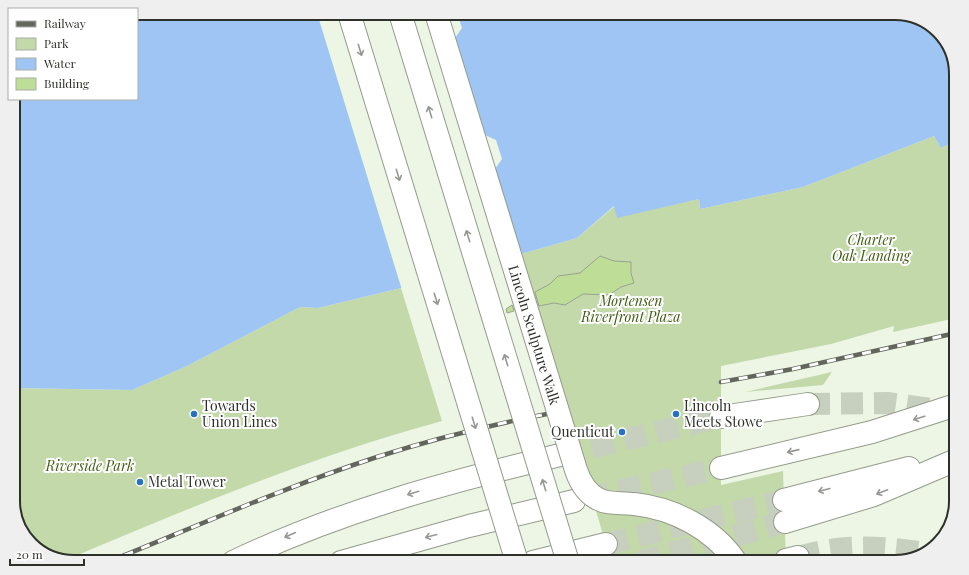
<svg xmlns="http://www.w3.org/2000/svg" width="969" height="575" font-family="'Playfair Display',serif">
<style>
.green{fill:#c3d9aa}
.water{fill:#9ec5f4}
.pier{fill:#edf6e4}
.building{fill:#bede98;stroke:#99a191}
.lines{fill:none;stroke-linecap:round;stroke-linejoin:round}
.highway-tunnel{stroke:#c7cfbf;stroke-width:22;stroke-dasharray:22 11;stroke-linecap:butt}
.highway-casing{stroke:#949b8b;stroke-width:24}
.highway{stroke:#fff;stroke-width:22}
.rail-casing{stroke:#62665c;stroke-width:4.5}
.rail{stroke:#fff;stroke-width:3;stroke-dasharray:9;stroke-linecap:butt}
.street-bridge-casing{stroke:#949b8b;stroke-width:24;stroke-linecap:butt}
.highway-bridge-casing{stroke:#949b8b;stroke-width:24;stroke-linecap:butt}
.street-bridge{stroke:#fff;stroke-width:22}
.highway-bridge{stroke:#fff;stroke-width:22}
.oneway{stroke:#969894}
.poi-dot{fill:#2672c2;stroke:#fff;stroke-width:1.5}
.labels{text-anchor:middle;stroke-width:4;stroke-linejoin:round;paint-order:stroke}
.park-label{font-size:14px;font-style:italic;fill:#415c13;stroke:#fff}
.street-label{font-size:14px;fill:#2e312a;stroke:#fff}
.poi-label{font-size:14px;fill:#2e312a;stroke:#fff;text-anchor:start}
.rim{fill:none;stroke:#2e312a;stroke-width:2}
</style>
<rect width="100%" height="100%" fill="#edf6e4"/>
<g class="green">
<path d="M934,136L941,148L956,141V318L893,332L894,326L831,344L721,366V485L783,471L786,562H611L521,254L577,238L615,206L617,217L699,199L700,209L803,187Z"/>
<path d="M401,288L442,421C313,456 189,508 66,560L43,554L21,532L13,505V388L132,390L187,366L300,307L318,308Z"/>
<path d="M832,372L823,385L745,392Z"/>
</g>
<path class="water" d="M137,13H895L926,21L948,43L956,70V141L941,148L934,136L803,187L700,209L699,199L617,218L614,206L577,238L521,254L518,243L401,288L318,308L300,307L187,366L132,390L13,388V99H137Z"/>
<path class="pier" d="M317,13H457L462,28L455,38L485,135L496,140L502,159L495,169L516,246L402,290Z"/>
<g class="building">
<path d="M600,256L614,261L631,262V273L634,283L621,287L609,295L583,294L565,305L554,303L539,306L535,292L550,284L558,276L580,273Z"/>
<path d="M512,305L514,311L507,313L506,309Z"/>
</g>
<g class="lines">
<g class="highway-tunnel">
<path d="M808,404L887,403L945,411"/>
<path d="M560,455L721,417"/>
<path d="M587,498L721,468"/>
<path d="M606,544L784,500"/>
<path d="M798,557C844,544 879,546 926,553"/>
<path d="M639,562L785,522"/>
</g>
<g class="highway-casing">
<g id="highway">
<path d="M721,417L808,404"/>
<path d="M721,468L872,432L956,405"/>
<path d="M784,500L909,468"/>
<path d="M785,522L874,495L956,460"/>
<path d="M786,560L798,557"/>
<path d="M233,562C340,511 445,483 560,455"/>
<path d="M341,562L469,526L574,501"/>
<path d="M533,562L606,544"/>
</g>
</g>
<use href="#highway" class="highway"/>
<g class="rail-casing">
<g id="rail">
<path d="M721,382L793,369L956,333"/>
<path d="M108,562C197,526 285,487 377,457C433,439 490,425 547,414"/>
</g>
</g>
<use href="#rail" class="rail"/>
<g class="street-bridge-casing">
<path id="street-bridge" d="M436,13L576,470C580,482 586,493 598,499C609,505 622,502 634,504C673,508 714,529 736,562"/>
</g>
<g class="highway-bridge-casing">
<g id="highway-bridge">
<path d="M349,13L517,562"/>
<path d="M400,13L568,562"/>
</g>
</g>
<use href="#street-bridge" class="street-bridge"/>
<use href="#highway-bridge" class="highway-bridge"/>
</g>
<defs><path id="oneway-shaft" d="M-6 0H5M1.5-3L5.5 0L1.5 3" fill="none" stroke-width="1.6" stroke-linecap="round" stroke-linejoin="round"/></defs>
<g class="oneway">
<use href="#oneway-shaft" transform="translate(360 50) rotate(73)"/>
<use href="#oneway-shaft" transform="translate(430 112) rotate(-107)"/>
<use href="#oneway-shaft" transform="translate(398 175) rotate(73)"/>
<use href="#oneway-shaft" transform="translate(468 236) rotate(-107)"/>
<use href="#oneway-shaft" transform="translate(436 299) rotate(73)"/>
<use href="#oneway-shaft" transform="translate(506 360) rotate(-107)"/>
<use href="#oneway-shaft" transform="translate(919 418) rotate(162)"/>
<use href="#oneway-shaft" transform="translate(474 423) rotate(73)"/>
<use href="#oneway-shaft" transform="translate(793 451) rotate(167)"/>
<use href="#oneway-shaft" transform="translate(544 485) rotate(-107)"/>
<use href="#oneway-shaft" transform="translate(824 490) rotate(166)"/>
<use href="#oneway-shaft" transform="translate(882 492) rotate(159)"/>
<use href="#oneway-shaft" transform="translate(413 493) rotate(163)"/>
<use href="#oneway-shaft" transform="translate(290 535) rotate(156)"/>
<use href="#oneway-shaft" transform="translate(431 536) rotate(165)"/>
</g>
<g class="poi-dot">
<circle cx="194" cy="414" r="4"/>
<circle cx="676" cy="414" r="4"/>
<circle cx="622" cy="432" r="4"/>
<circle cx="140" cy="482" r="4"/>
</g>
<g class="labels">
<g class="park-label">
<text x="871" y="245">Charter<tspan x="871" dy="16">Oak Landing</tspan></text>
<text x="631" y="306">Mortensen<tspan x="631" dy="16">Riverfront Plaza</tspan></text>
<text x="90" y="471">Riverside Park</text>
</g>
<g class="street-label">
<text transform="translate(534 335) rotate(73)" y="5">Lincoln Sculpture Walk</text>
</g>
<g class="poi-label">
<text x="202" y="411">Towards<tspan x="202" dy="16">Union Lines</tspan></text>
<text x="684" y="411">Lincoln<tspan x="684" dy="16">Meets Stowe</tspan></text>
<text x="614" y="437" text-anchor="end">Quenticut</text>
<text x="148" y="487">Metal Tower</text>
</g>
</g>
<path d="M0 0H969V575H0ZM74 20H895A54 54 0 0 1 949 74V501A54 54 0 0 1 895 555H74A54 54 0 0 1 20 501V74A54 54 0 0 1 74 20Z" fill="#eeefee" fill-rule="evenodd"/>
<path class="rim" d="M74 20H895A54 54 0 0 1 949 74V501A54 54 0 0 1 895 555H74A54 54 0 0 1 20 501V74A54 54 0 0 1 74 20Z"/>
<rect x="8" y="8" width="130" height="92" fill="#ffffff" stroke="#abadaa"/>
<rect x="16" y="21" width="20" height="6" fill="#62665c" stroke="#abadaa"/>
<text x="44" y="28" font-size="12" fill="#2e312a">Railway</text>
<rect x="16" y="38" width="20" height="12" fill="#c3d9aa" stroke="#abadaa"/>
<text x="44" y="48" font-size="12" fill="#2e312a">Park</text>
<rect x="16" y="58" width="20" height="12" fill="#9ec5f4" stroke="#abadaa"/>
<text x="44" y="68" font-size="12" fill="#2e312a">Water</text>
<rect x="16" y="78" width="20" height="12" fill="#bede98" stroke="#abadaa"/>
<text x="44" y="88" font-size="12" fill="#2e312a">Building</text>
<path d="M10 559v6h74v-6" fill="none" stroke="#2e312a" stroke-width="2"/>
<text x="16" y="559" font-size="12" fill="#2e312a" stroke="#ffffff" stroke-width="3" paint-order="stroke">20 m</text>
</svg>
